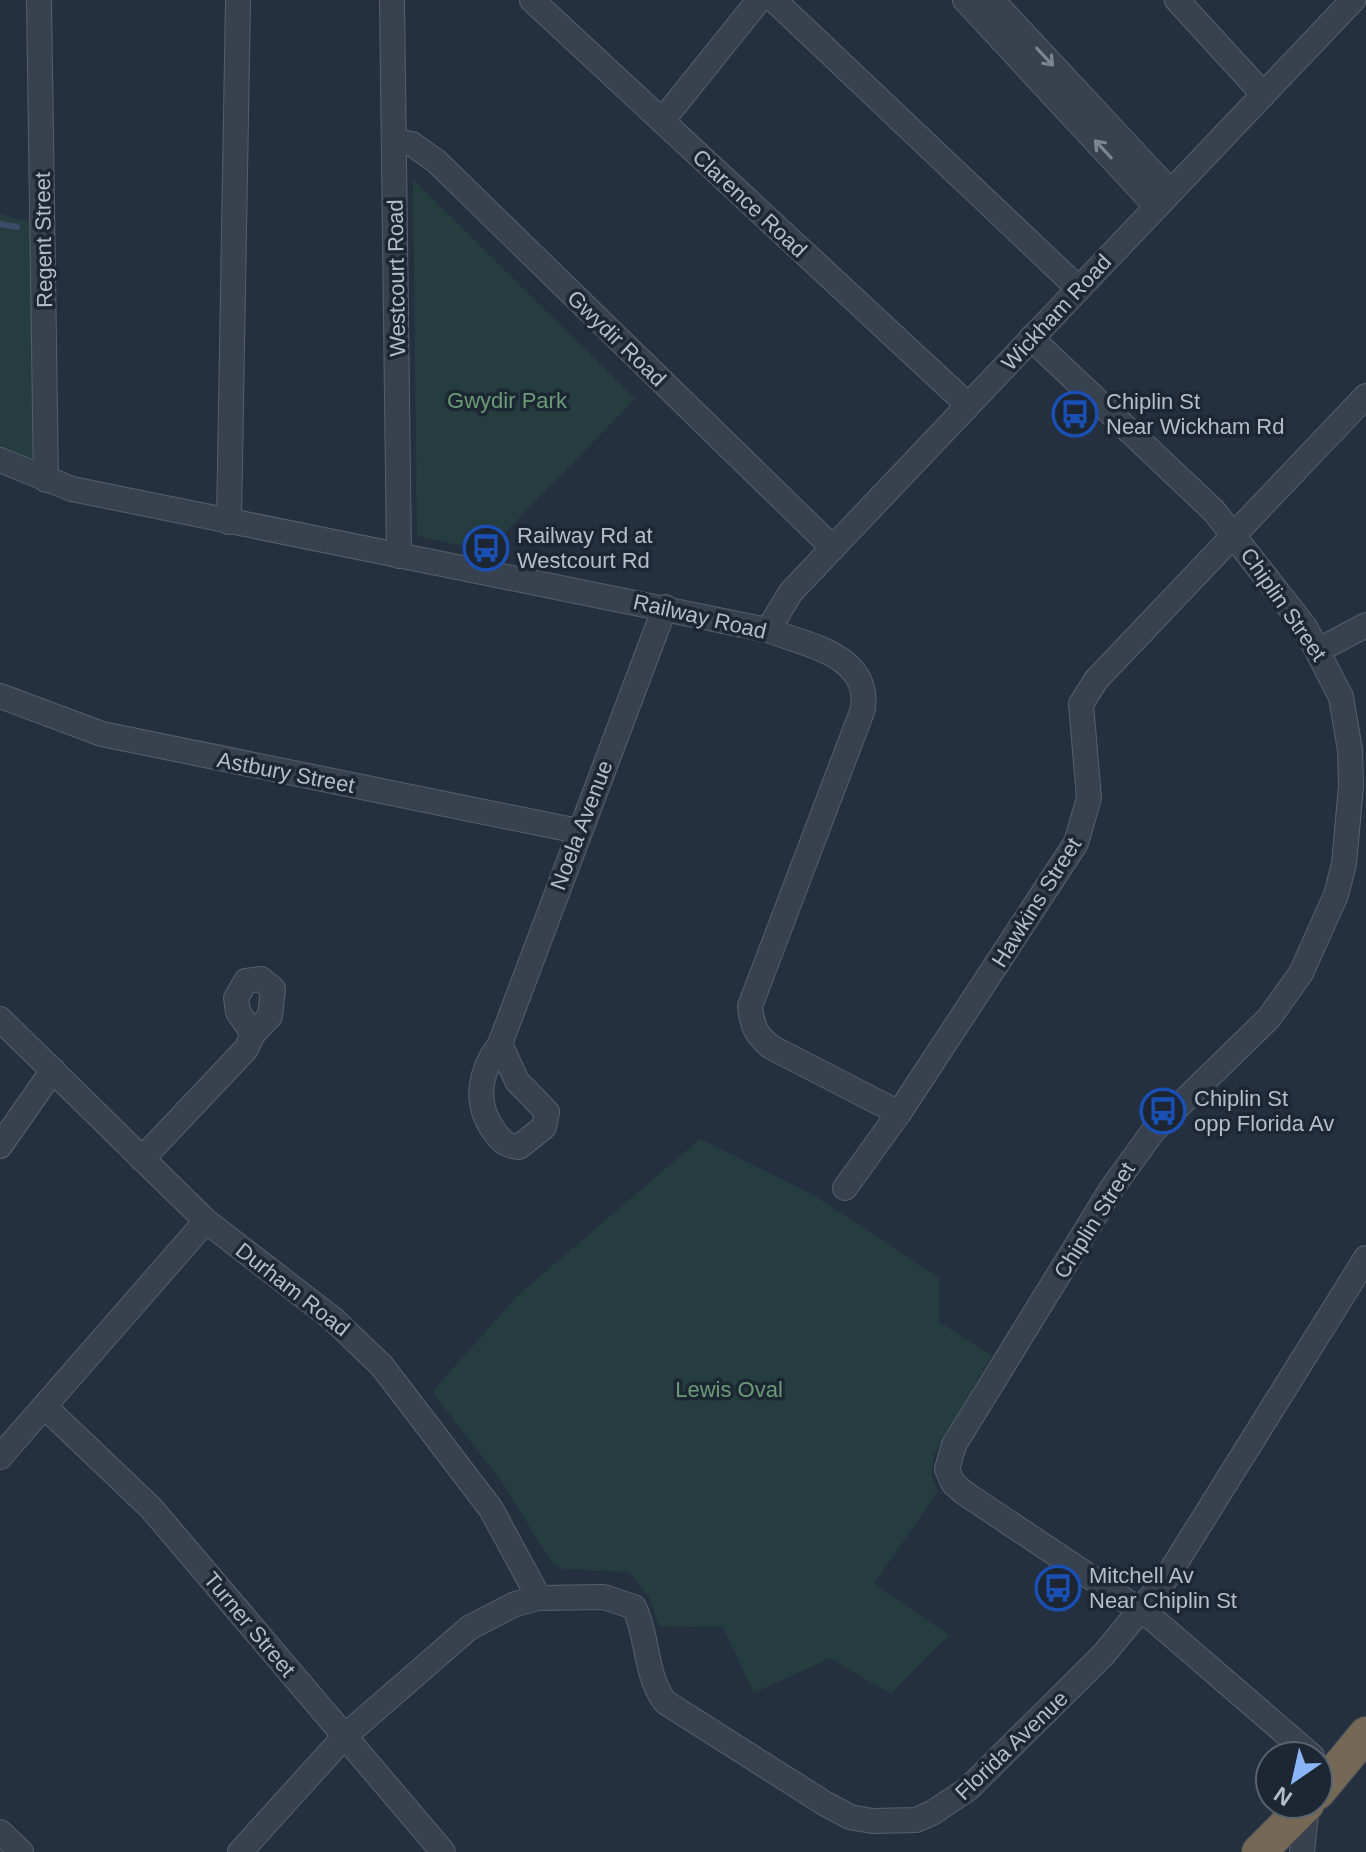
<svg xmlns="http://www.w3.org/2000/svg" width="1366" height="1852" font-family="Arial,sans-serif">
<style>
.green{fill:#263d40}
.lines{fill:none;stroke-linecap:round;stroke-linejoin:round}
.stream{stroke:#394d68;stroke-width:6}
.minor-casing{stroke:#56606c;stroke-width:26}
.highway-casing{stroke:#434d59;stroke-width:36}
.minor{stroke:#38424e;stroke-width:24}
.highway{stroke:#756855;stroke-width:34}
.oneway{stroke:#7c8692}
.labels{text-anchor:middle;stroke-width:7;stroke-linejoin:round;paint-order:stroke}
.street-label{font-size:22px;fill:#b4bdc9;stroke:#1d2734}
.park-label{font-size:22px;fill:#6b9a76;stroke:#1d2734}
.poi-label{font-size:22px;fill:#b4bdc9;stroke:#1d2734;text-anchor:start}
</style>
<rect width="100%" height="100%" fill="#24303f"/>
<g class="green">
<path d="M413,179L635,399L487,551L417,536Z"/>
<path d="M0,214L34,223L33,460L0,447Z"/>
<path d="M700,1139L810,1193L939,1278V1322L992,1356L934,1455L931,1473L938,1491L874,1584L949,1635L891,1694L830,1658L754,1693L723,1627L659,1626L649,1597L629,1572L563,1569L552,1563L502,1482L432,1392L517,1296Z"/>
</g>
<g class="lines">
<path class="stream" d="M0,224L17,227"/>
<g class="minor-casing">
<g id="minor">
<path d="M39,0L46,480"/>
<path d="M392,0L399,556"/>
<path d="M532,0L968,405"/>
<path d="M774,0L1078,288"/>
<path d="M965,0L1156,206"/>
<path d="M992,0L1170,191"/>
<path d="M1177,0L1263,94"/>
<path d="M662,121L759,0"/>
<path d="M394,141L412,144L436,161L833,548"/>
<path d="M1031,338L1214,511L1305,627L1341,697L1350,750L1351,786L1344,864L1336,895L1301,973L1269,1018L1154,1130L1112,1188L954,1445L947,1469L953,1483L963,1492L1153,1619L1312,1756"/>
<path d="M0,460L72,489L768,630C809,646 870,655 863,709L750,1006C752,1026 756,1035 771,1047L899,1113"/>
<path d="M229,522L238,0"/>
<path d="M768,630L791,592L1353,0"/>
<path d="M1319,650L1366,625"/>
<path d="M0,696L102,734L578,831"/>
<path d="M0,1019L206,1221L333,1319L382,1366L491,1509L539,1598"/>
<path d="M500,1044L517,1081L547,1112L544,1127L519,1147C506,1146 501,1141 494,1131C473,1102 480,1071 500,1044L665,607"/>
<path d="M0,1146L53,1070"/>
<path d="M142,1159L246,1049L253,1034L238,1012L236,998L246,981L261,979L273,989L270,1016L253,1034"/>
<path d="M845,1188L899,1113L1076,843L1089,798L1081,704L1096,680L1366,396"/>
<path d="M45,1407L151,1508L443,1852"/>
<path d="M0,1457L206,1221"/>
<path d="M0,1832L21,1852"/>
<path d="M240,1852L345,1736L469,1628L515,1604L539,1598L604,1597L634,1607C649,1638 644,1673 665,1702L824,1803L850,1817L872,1821L916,1820L932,1813L968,1789L1104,1654L1167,1577L1366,1258"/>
<path d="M1302,1852L1307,1804"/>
</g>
</g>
<g class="highway-casing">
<g id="highway">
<path d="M1318,1792L1366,1734"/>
<path d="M1259,1852L1307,1804"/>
</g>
</g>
<use href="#minor" class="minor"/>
<use href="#highway" class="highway"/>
</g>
<defs><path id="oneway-shaft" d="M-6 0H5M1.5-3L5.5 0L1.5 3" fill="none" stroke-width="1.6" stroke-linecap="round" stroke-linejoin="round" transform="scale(2)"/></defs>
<g class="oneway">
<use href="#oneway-shaft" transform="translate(1045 57) rotate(47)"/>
<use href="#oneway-shaft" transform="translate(1103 149) rotate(-133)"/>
</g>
<defs>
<g id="bus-ring" transform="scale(2.3)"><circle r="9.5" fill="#1d2734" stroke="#1a4fb4" stroke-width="1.5"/><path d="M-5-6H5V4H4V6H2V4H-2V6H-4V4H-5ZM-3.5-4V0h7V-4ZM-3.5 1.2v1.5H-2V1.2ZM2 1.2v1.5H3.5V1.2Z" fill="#1a4fb4"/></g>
</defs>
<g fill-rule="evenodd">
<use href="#bus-ring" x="1075" y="414"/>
<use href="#bus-ring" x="486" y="548"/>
<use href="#bus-ring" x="1163" y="1111"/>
<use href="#bus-ring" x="1058" y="1588"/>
</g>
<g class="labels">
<g class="street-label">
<text transform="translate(750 203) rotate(43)" y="8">Clarence Road</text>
<text transform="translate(43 240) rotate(-91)" y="8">Regent Street</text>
<text transform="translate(396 278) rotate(-91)" y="8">Westcourt Road</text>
<text transform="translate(1056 312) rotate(-47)" y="8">Wickham Road</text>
<text transform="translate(617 338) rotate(44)" y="8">Gwydir Road</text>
<text transform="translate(1284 604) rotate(55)" y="8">Chiplin Street</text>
<text transform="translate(700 616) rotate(13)" y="8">Railway Road</text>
<text transform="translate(286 772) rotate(11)" y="8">Astbury Street</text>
<text transform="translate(581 825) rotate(-69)" y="8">Noela Avenue</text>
<text transform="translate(1036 902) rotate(-58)" y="8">Hawkins Street</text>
<text transform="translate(1094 1220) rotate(-58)" y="8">Chiplin Street</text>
<text transform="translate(293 1289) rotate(38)" y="8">Durham Road</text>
<text transform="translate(250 1624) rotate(50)" y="8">Turner Street</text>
<text transform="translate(1011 1745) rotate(-44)" y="8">Florida Avenue</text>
</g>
<g class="park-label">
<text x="507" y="408">Gwydir Park</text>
<text x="729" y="1397">Lewis Oval</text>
</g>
<g class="poi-label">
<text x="1106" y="409">Chiplin St<tspan x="1106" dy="25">Near Wickham Rd</tspan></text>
<text x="517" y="543">Railway Rd at<tspan x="517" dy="25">Westcourt Rd</tspan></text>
<text x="1194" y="1106">Chiplin St<tspan x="1194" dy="25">opp Florida Av</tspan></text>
<text x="1089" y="1583">Mitchell Av<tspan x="1089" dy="25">Near Chiplin St</tspan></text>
</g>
</g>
<g transform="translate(1294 1780) rotate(214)"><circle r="38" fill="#1d2734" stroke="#596370" stroke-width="2"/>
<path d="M0-6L14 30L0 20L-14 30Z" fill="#8ab5f8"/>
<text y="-12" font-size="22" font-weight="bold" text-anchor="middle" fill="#b4bdc9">N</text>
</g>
</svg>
